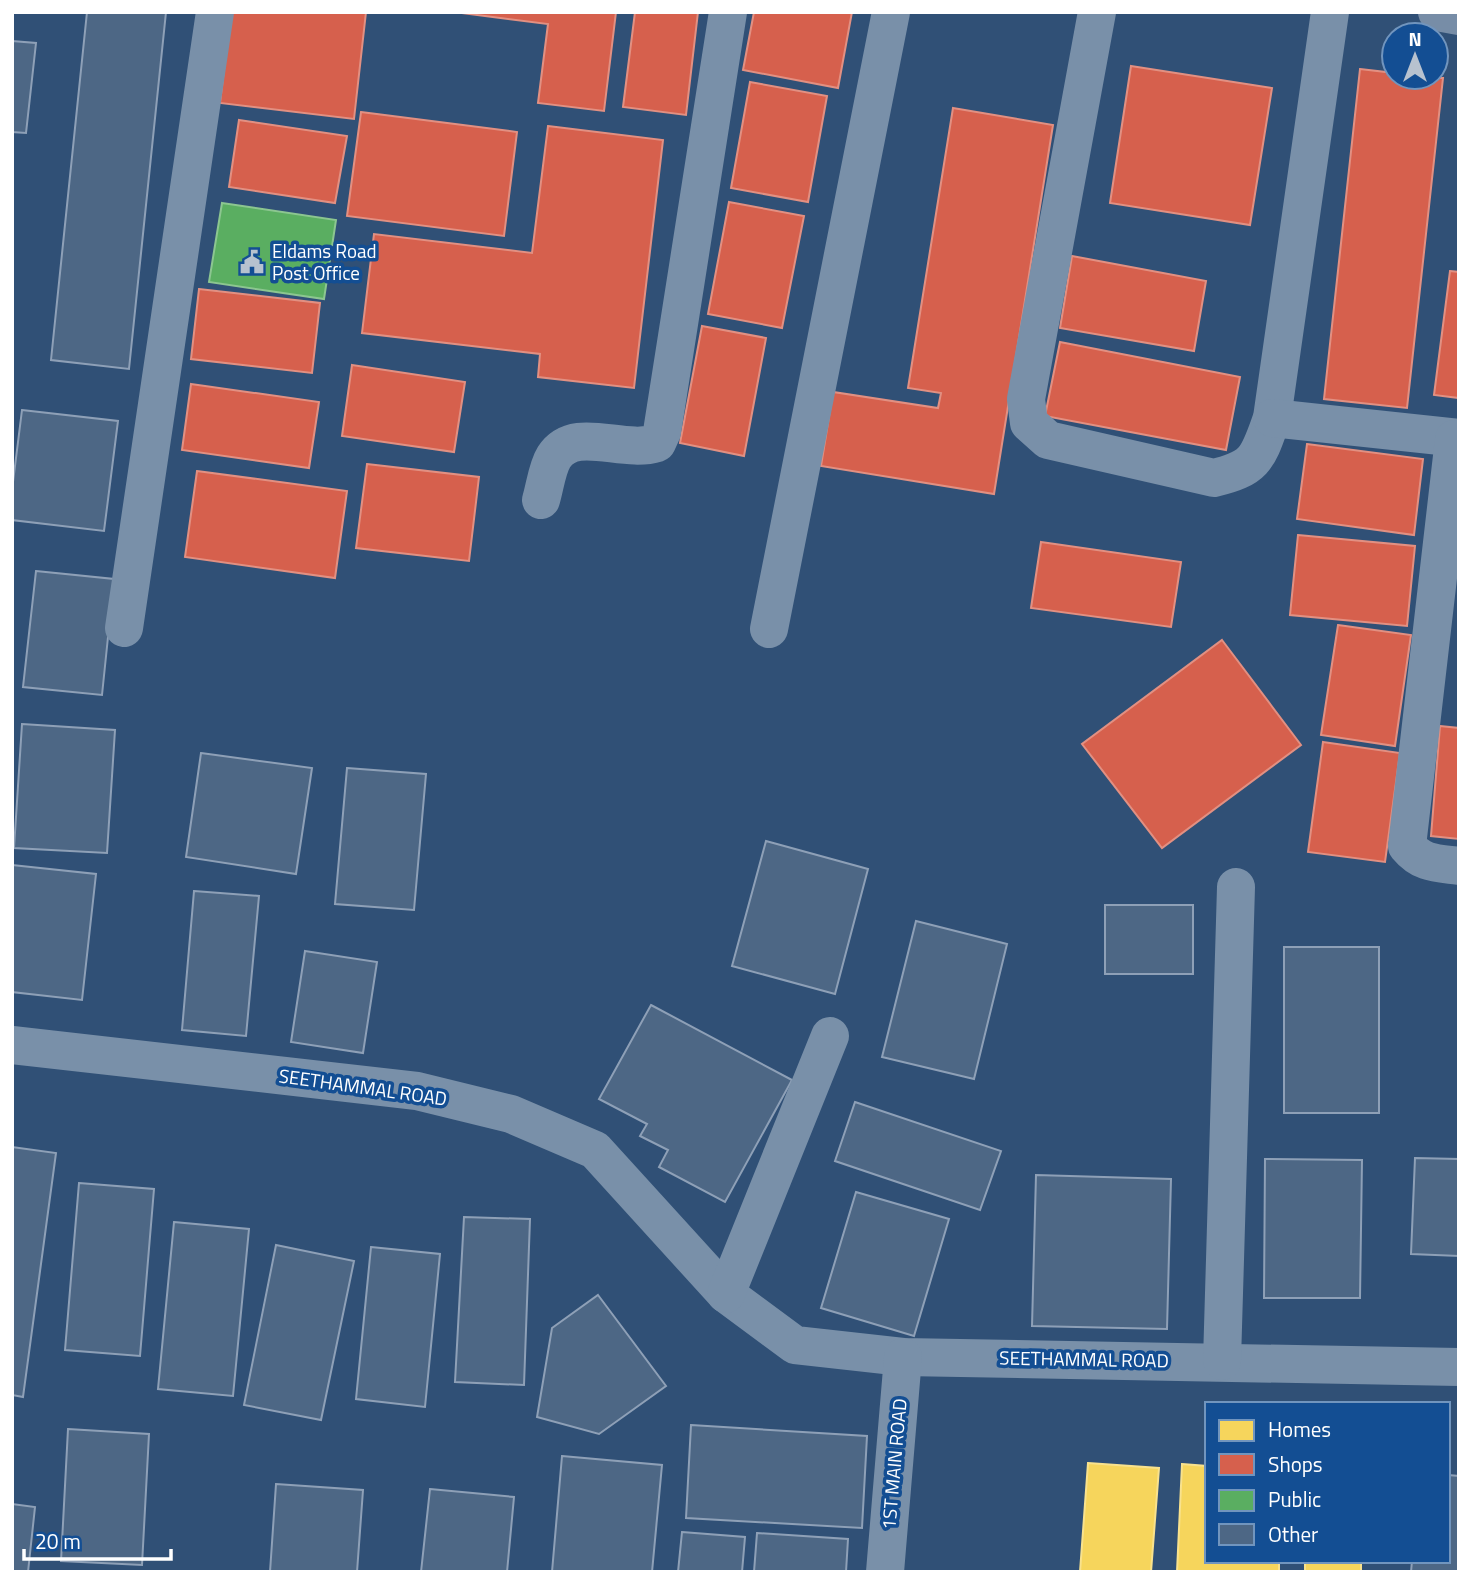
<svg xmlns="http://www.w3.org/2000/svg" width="1471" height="1584" font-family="'Titillium Web',sans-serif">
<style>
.homes{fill:#f6d55c;stroke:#f9e28d;stroke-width:2}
.shops{fill:#d6604d;stroke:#e29082;stroke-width:2}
.public{fill:#5aae61;stroke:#8cc690;stroke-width:2}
.building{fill:#4d6785;stroke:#8ea0b7;stroke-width:2}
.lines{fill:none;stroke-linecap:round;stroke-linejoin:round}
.minor{stroke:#7990a9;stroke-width:38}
.major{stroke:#778da7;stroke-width:38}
.labels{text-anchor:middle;stroke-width:7;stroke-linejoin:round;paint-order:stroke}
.poi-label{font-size:19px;fill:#fff;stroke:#134e93;text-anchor:start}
.street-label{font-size:19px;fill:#fff;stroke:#134e93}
</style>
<rect width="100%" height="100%" fill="#305076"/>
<g class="homes">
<path d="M1088,1463L1159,1468L1151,1572H1080Z"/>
<path d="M1182,1464L1207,1466V1561H1279V1572H1177Z"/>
<rect x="1305" y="1561" width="56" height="11"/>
</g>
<g class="shops">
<path d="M231,12H366L354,119L220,103Z"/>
<path d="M454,12H616L604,111L538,103L548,24Z"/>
<path d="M635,12H698L686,115L623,107Z"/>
<path d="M754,12H852L838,88L743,70Z"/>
<path d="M1131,66L1272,88L1250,225L1110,203Z"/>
<path d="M1360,69L1394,73V77L1443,78L1407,408L1324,399Z"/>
<path d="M750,82L827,96L808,202L731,188Z"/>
<path d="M953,108L1053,125L994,494L821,466L833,392L938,408L941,393L908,388Z"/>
<path d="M361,112L517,132L504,236L347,216Z"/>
<path d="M239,120L347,136L335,203L229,187Z"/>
<path d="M548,126L663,140L634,388L538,377L540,354L362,333L374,234L532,253Z"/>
<path d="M729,202L804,216L782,328L708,314Z"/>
<path d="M1072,256L1206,281L1194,351L1060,328Z"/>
<path d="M1450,271L1459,272V398L1434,395Z"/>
<path d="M199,289L320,303L312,373L191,359Z"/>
<path d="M702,326L766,338L744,456L680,443Z"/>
<path d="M1060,342L1240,377L1226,450L1045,416Z"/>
<path d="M352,365L465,382L454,452L342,436Z"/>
<path d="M191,384L319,402L309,468L182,450Z"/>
<path d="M1307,444L1423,459L1414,535L1297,519Z"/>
<path d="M367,464L479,477L469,561L356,548Z"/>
<path d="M197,471L347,491L335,578L185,557Z"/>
<path d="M1298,535L1415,546L1407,626L1290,615Z"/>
<path d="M1041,542L1181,562L1171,627L1031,608Z"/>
<path d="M1338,625L1411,635L1395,746L1321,735Z"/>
<path d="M1222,640L1301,745L1162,848L1082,744Z"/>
<path d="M1440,726L1459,728V839L1431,836Z"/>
<path d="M1323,742L1400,753L1385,862L1308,852Z"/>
</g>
<path class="public" d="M222,203L336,220L324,299L209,282Z"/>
<g class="building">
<path d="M87,12H166L129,369L51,360Z"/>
<path d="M12,41L36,43L26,133L12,132Z"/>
<path d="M22,410L118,421L104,531L12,520V490Z"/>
<path d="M36,571L114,579L102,695L23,687Z"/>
<path d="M22,724L115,730L107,853L14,848Z"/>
<path d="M201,753L312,768L296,874L186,857Z"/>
<path d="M347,768L426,774L414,910L335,904Z"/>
<path d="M766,841L868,869L835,994L732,966Z"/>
<path d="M12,865L96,874L82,1000L12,992Z"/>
<path d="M194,891L259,896L246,1036L182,1030Z"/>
<rect x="1105" y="905" width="88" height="69"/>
<path d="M916,921L1007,944L974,1079L882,1057Z"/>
<rect x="1284" y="947" width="95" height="166"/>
<path d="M305,951L377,962L363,1053L291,1042Z"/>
<path d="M651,1005L792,1080L725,1202L659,1167L668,1150L640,1136L647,1124L599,1099Z"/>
<path d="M855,1102L1001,1151L980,1210L835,1161Z"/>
<path d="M12,1147L56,1153L23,1397L12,1395Z"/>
<path d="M1415,1158L1459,1159V1256L1411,1254Z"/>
<path d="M1265,1159L1362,1160L1360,1298H1264Z"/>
<path d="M1036,1175L1171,1179L1167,1329L1032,1326Z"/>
<path d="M79,1183L154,1189L140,1356L65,1350Z"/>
<path d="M856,1192L949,1219L914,1336L821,1308Z"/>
<path d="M464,1217L530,1219L524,1385L455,1382Z"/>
<path d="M174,1222L249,1229L233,1396L158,1389Z"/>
<path d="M276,1245L354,1261L321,1420L244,1405Z"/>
<path d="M371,1247L440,1254L425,1407L356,1399Z"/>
<path d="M598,1295L666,1386L599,1434L537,1417L552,1328Z"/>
<path d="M691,1425L867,1436L862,1528L686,1518Z"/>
<path d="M68,1429L149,1434L142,1565L61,1561Z"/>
<path d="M562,1456L662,1465L652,1572H552Z"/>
<path d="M1448,1475L1459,1476V1572H1411L1412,1561H1448Z"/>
<path d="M276,1484L363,1490L357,1572H270Z"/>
<path d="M430,1489L514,1497L507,1572H421Z"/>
<path d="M12,1504L35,1507L28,1572H12Z"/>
<path d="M682,1532L745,1537L742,1572H678Z"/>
<path d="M757,1533L848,1539L846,1572H754Z"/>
</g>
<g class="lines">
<g class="minor">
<path d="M1097,12L1026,399L1029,423L1048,440L1214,478C1257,468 1258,457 1272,418L1330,12"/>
<path d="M1272,418L1459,438"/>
<path d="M1454,439L1407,846C1422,864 1436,863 1459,866"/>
<path d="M541,500C545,487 547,468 554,457C575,425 622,454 657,443L662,432L728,12"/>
<path d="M124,628L215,12"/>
<path d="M769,629L891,12"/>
<path d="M12,1045L417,1091L511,1114L595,1150L726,1294L795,1345L903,1357L1459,1367"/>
<path d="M726,1294L830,1036"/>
<path d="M1222,1361L1236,887"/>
<path d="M885,1572L903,1357"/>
</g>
<path class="major" d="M1437,12L1459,16"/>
</g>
<defs>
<g id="civic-bare" transform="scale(1.89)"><path d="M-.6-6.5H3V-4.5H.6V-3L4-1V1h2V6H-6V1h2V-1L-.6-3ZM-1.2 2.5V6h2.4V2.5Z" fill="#b7c2cf" stroke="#134e93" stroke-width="2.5" paint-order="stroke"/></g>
</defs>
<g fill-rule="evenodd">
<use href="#civic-bare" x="252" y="262"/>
</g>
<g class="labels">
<g class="poi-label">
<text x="272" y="258">Eldams Road<tspan x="272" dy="22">Post Office</tspan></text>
</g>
<g class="street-label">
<text transform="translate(363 1087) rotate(8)" y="7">SEETHAMMAL ROAD</text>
<text transform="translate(1084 1359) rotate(1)" y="7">SEETHAMMAL ROAD</text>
<text transform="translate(894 1464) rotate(-85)" y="7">1ST MAIN ROAD</text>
</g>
</g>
<rect width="1471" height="1584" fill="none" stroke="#ffffff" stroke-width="28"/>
<rect x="1205" y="1402" width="245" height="161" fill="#134e93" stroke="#7195be" stroke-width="2"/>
<rect x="1219" y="1420" width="35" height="21" fill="#f6d55c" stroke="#7195be" stroke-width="2"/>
<text x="1268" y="1437" font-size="21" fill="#ffffff">Homes</text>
<rect x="1219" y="1454" width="35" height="21" fill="#d6604d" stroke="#7195be" stroke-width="2"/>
<text x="1268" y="1472" font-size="21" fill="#ffffff">Shops</text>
<rect x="1219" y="1490" width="35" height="21" fill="#5aae61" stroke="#7195be" stroke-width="2"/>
<text x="1268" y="1507" font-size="21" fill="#ffffff">Public</text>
<rect x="1219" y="1524" width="35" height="21" fill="#4d6785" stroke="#7195be" stroke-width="2"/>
<text x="1268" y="1542" font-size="21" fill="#ffffff">Other</text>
<g transform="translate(1415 56)"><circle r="33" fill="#134e93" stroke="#7195be" stroke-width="2"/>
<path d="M0-5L12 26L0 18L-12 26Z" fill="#b7c2cf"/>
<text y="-10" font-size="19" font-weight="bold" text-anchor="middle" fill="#ffffff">N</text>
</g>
<path d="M24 1549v10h147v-10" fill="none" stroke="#ffffff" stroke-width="3.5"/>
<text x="35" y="1549" font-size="21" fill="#ffffff" stroke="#134e93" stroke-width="5" paint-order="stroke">20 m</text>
</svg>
